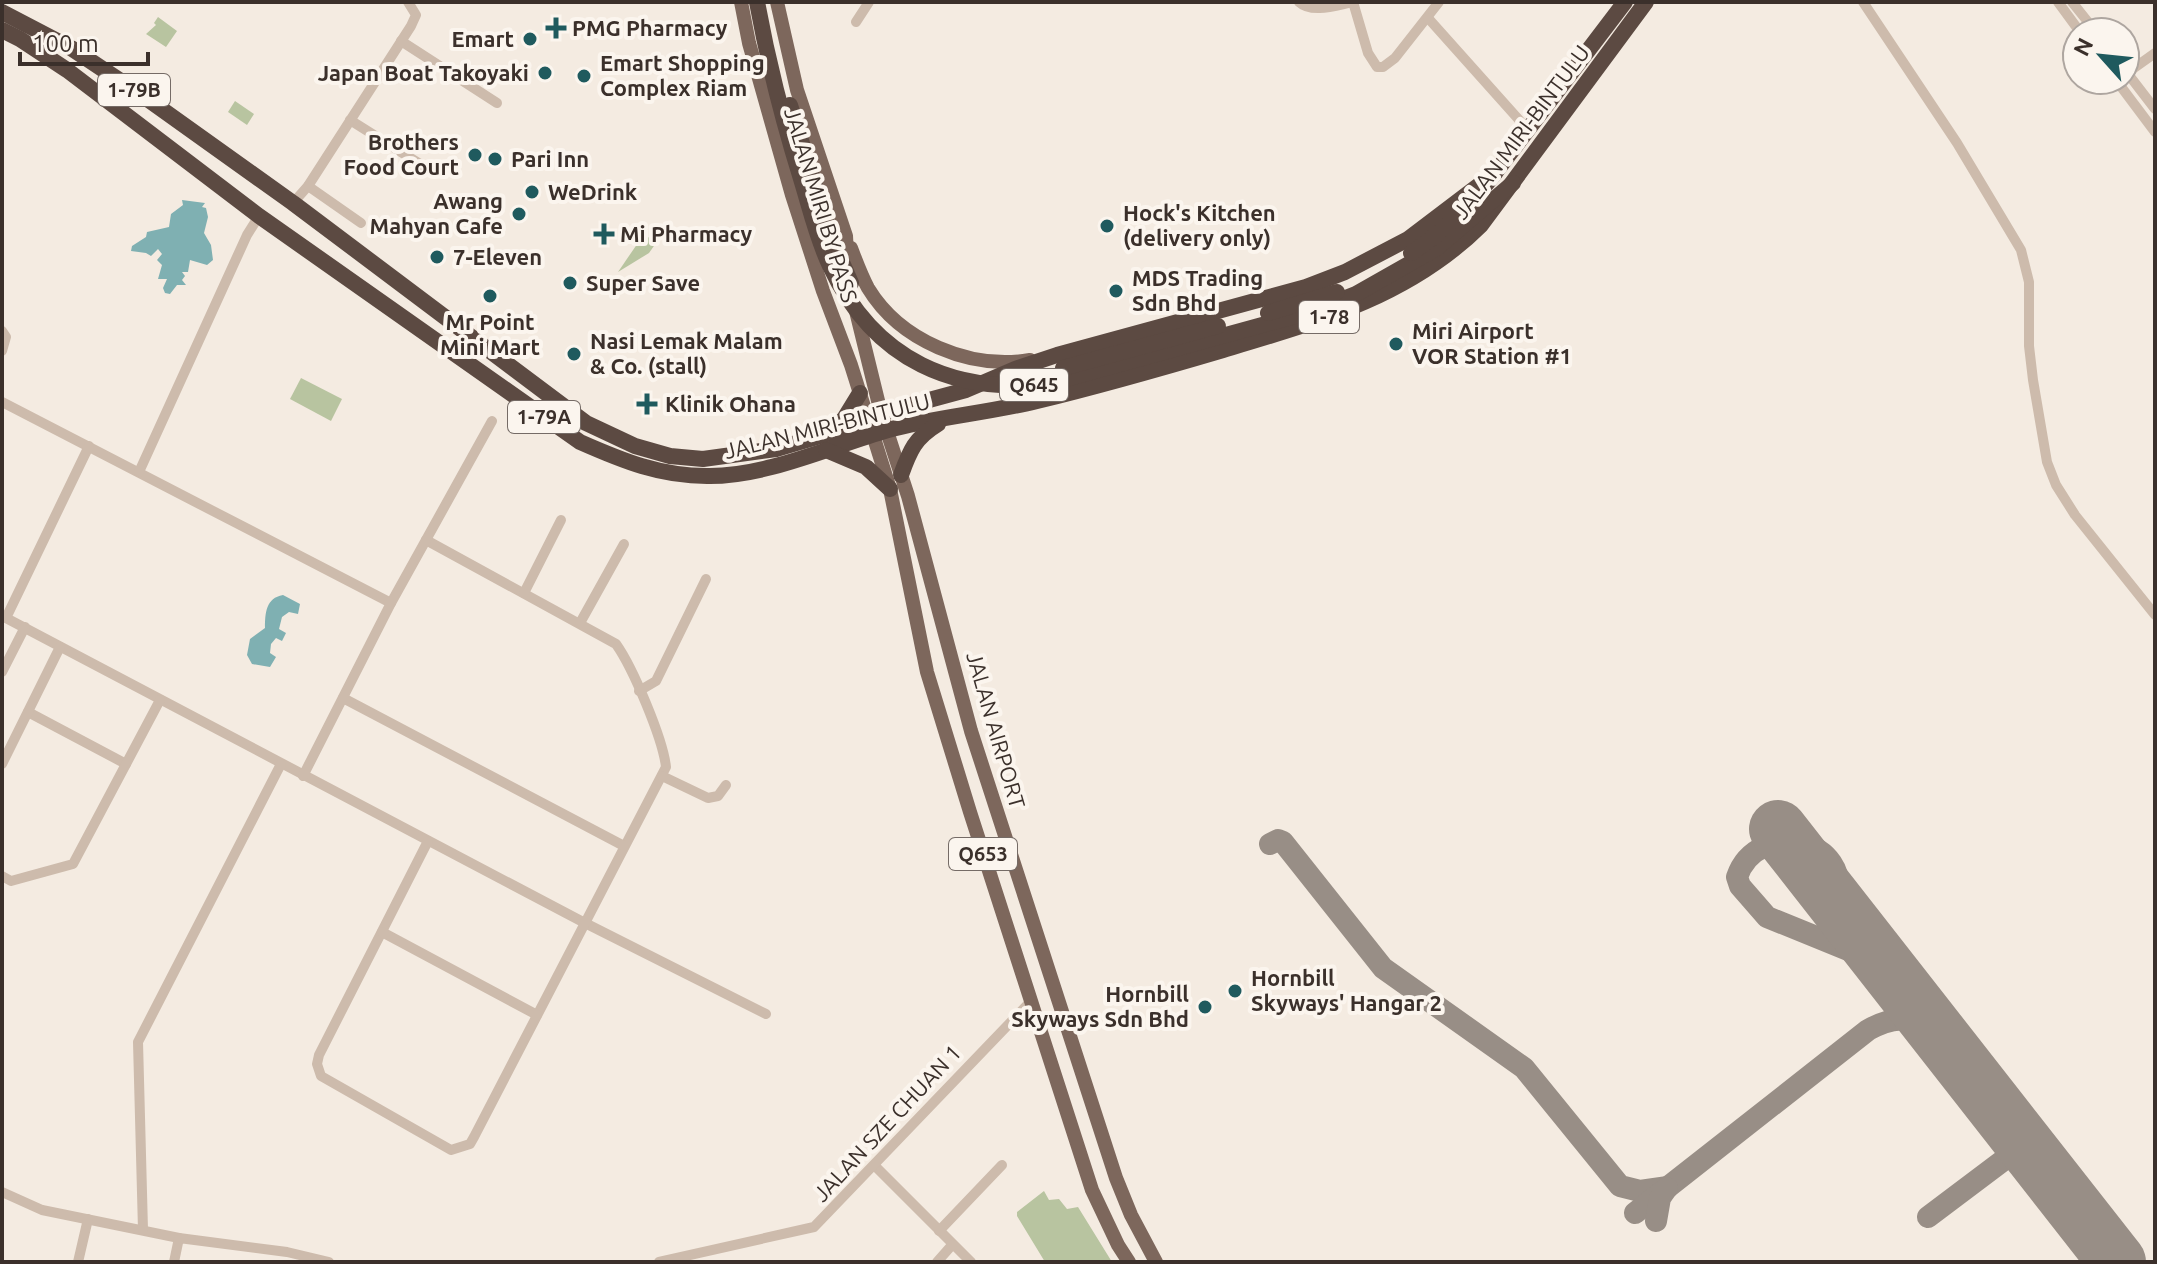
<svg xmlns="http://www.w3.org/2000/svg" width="2157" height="1264" font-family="Ubuntu,sans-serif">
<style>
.green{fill:#b8c4a0}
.water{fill:#7fb0b2}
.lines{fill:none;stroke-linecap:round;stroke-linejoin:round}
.taxiway{stroke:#988e86;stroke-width:22}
.runway{stroke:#988e86;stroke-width:58}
.minor{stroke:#cdbbac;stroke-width:10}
.major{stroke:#7d675c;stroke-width:14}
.highway{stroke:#5c4a42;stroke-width:16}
.highway-bridge{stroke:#5c4a42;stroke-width:16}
.poi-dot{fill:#1f5a5e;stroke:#fbf5ee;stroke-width:3}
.labels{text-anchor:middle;stroke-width:8;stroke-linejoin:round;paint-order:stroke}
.shield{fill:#fbf5ee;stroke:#756b66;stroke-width:2}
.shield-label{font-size:20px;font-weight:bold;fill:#3b302b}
.poi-label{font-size:22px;font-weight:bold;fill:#3b302b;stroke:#fbf5ee;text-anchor:start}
.street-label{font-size:22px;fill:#3b302b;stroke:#fbf5ee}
</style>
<rect width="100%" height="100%" fill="#f4ebe1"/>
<g class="green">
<path d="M158,17L177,31L166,47L146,34L156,25L154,23Z"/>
<path d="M235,101L254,114L247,125L228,112Z"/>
<path d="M644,234L656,243L649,253L618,272Z"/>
<path d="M301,378L342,399L331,421L290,399Z"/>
<path d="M1044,1191L1049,1200L1059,1199L1067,1209L1078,1207L1112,1262H1045L1017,1216V1212Z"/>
</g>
<g class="water">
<path d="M182,200L205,203L202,207L206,208L208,217L204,233L211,245L213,260L207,265L190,260L188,272H182L185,276L182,280L186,285H177L170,294L165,293L163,288L167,279H158L162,265L157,260L162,254L158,249L151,256L146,253L131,251L132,246L146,237L147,232L169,227L171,214L183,205Z"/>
<path d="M283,595L300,604L298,614L289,612L282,617L279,629L286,633L282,641L276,638L271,644L270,653L276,657L270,667L252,664L247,655L250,639L265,628C265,613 266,598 283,595Z"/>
</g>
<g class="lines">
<g class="taxiway">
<path d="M1270,844L1278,840L1283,842L1383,968L1524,1068L1620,1186L1640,1191L1668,1187"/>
<path d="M1836,903C1855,837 1757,818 1737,877L1740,886L1767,917L1863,956L1895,978"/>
<path d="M1635,1213L1868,1030C1891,1017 1910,1016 1934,1027"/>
<path d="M1928,1217L2025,1144"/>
<path d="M1656,1221L1660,1198L1667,1188"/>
</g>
<path class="runway" d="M1778,829L2117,1262"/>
<g class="minor">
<path d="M1299,2C1312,14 1337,5 1353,2"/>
<path d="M1353,2L1368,53L1377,67H1383L1395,58L1439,2"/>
<path d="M1863,2L1957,143L2021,250L2029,282V346L2033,380L2047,462L2056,485L2075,515L2155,615"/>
<path d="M2058,2L2080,32"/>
<path d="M2072,2L2096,32"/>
<path d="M1428,18L1529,131"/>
<path d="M856,22L869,2"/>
<path d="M401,41L497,103"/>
<path d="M2125,70L2155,109"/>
<path d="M2127,73L2155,53"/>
<path d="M2116,80L2155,132"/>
<path d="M350,120L428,169"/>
<path d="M308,186L361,223"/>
<path d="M293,203L308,186L411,26L416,15L408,2"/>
<path d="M2,331L6,337L2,351"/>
<path d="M2,402L391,603"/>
<path d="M89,446L6,618L583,922L766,1014"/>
<path d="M139,472L247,235L259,216"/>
<path d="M426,540L616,644C633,668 663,739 666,767L474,1137L470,1144L451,1150L321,1076L317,1064L319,1055L428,841"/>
<path d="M524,593L561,520"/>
<path d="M580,623L624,544"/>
<path d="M2,672L25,627"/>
<path d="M639,691L656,681L706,579"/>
<path d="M343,698L624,846"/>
<path d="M28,712L126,764"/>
<path d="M2,764L60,647"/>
<path d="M303,776L391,603L492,421"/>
<path d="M662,776L708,798L718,796L726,785"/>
<path d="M2,876L11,881L73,864L160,700"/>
<path d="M382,932L537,1015"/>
<path d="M875,1166L971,1262"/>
<path d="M2,1192L42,1210L179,1238"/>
<path d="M143,1230L138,1042L281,764"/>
<path d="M939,1231L1002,1165"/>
<path d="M78,1262L88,1219"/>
<path d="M174,1262L179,1238L287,1252L329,1262"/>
<path d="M659,1262L814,1227L1031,1001"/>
<path d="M937,1262L952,1245"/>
</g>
<g class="major">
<path d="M741,2L749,43L792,195L823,291L851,365L890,489L927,672L970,812L1092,1190L1118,1245L1129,1262"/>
<path d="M777,2L797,90L846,236L848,271"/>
<path d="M851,248C856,261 861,275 868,288C900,341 970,370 1030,360"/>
<path d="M855,307L881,413L908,496L971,731L1116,1178L1131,1215L1156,1262"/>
</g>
<g class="highway">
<path d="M2,12L71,48L146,98L293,203L586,423L635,446L670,456L703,459L776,449L857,425L881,413L966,390L1015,369L1057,355L1306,287L1345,272L1408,239L1495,173L1625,2"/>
<path d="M2,30L20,39L67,70L259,216L580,442C623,461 660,476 707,476C766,477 832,446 888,430C937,417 988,413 1037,401C1099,386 1162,368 1223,350C1317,322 1410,296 1481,225L1646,2"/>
<path d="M832,429L844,419L860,393"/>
<path d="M826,450L866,467L890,489"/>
<path d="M901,475C910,450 915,438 938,424"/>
</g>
<g class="highway-bridge">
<path d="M757,2C768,62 783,121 801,179C810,208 817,239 830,266C874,360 955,397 1055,382L1313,311L1356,294L1437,248L1513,183"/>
<path d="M790,105L831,237L851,283"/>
<path d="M1411,253C1444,232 1471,204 1495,173"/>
<path d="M1268,313L1337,292"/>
<path d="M1063,368L1218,326"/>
</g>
</g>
<g class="poi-dot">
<path d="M552 16h8v8h8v8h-8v8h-8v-8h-8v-8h8z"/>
<circle cx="530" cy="39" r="8"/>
<circle cx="545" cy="73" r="8"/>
<circle cx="584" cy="76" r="8"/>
<circle cx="475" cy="155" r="8"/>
<circle cx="495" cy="159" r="8"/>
<circle cx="532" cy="192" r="8"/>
<circle cx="519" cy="214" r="8"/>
<circle cx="1107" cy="226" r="8"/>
<path d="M600 222h8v8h8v8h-8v8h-8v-8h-8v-8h8z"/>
<circle cx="437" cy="257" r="8"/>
<circle cx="570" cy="283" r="8"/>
<circle cx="1116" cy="291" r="8"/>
<circle cx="490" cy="296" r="8"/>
<circle cx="1396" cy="344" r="8"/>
<circle cx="574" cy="354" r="8"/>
<path d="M643 392h8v8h8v8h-8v8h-8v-8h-8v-8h8z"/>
<circle cx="1235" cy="991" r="8"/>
<circle cx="1205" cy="1007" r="8"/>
</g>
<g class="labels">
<g class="shield">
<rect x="98" y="74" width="72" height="32" rx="6"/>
<rect x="1299" y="301" width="60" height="32" rx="6"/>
<rect x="1000" y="369" width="68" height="32" rx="6"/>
<rect x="508" y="401" width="72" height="32" rx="6"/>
<rect x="949" y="838" width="68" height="32" rx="6"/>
</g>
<g class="shield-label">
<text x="134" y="97">1-79B</text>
<text x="1329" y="324">1-78</text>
<text x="1034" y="392">Q645</text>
<text x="544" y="424">1-79A</text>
<text x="983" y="861">Q653</text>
</g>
<g class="poi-label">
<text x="572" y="36">PMG Pharmacy</text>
<text x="514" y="47" text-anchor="end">Emart</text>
<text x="600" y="71">Emart Shopping<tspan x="600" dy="25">Complex Riam</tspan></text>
<text x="529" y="81" text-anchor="end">Japan Boat Takoyaki</text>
<text x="459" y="150" text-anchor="end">Brothers<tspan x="459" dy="25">Food Court</tspan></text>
<text x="511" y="167">Pari Inn</text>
<text x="548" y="200">WeDrink</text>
<text x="503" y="209" text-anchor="end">Awang<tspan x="503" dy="25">Mahyan Cafe</tspan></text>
<text x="1123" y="221">Hock's Kitchen<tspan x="1123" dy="25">(delivery only)</tspan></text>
<text x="620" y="242">Mi Pharmacy</text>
<text x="453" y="265">7-Eleven</text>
<text x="1132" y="286">MDS Trading<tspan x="1132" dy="25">Sdn Bhd</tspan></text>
<text x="586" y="291">Super Save</text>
<text x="490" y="330" text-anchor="middle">Mr Point<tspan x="490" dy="25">Mini Mart</tspan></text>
<text x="1412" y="339">Miri Airport<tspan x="1412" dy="25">VOR Station #1</tspan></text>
<text x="590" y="349">Nasi Lemak Malam<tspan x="590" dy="25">&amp; Co. (stall)</tspan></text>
<text x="665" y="412">Klinik Ohana</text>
<text x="1251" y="986">Hornbill<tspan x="1251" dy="25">Skyways' Hangar 2</tspan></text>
<text x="1189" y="1002" text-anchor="end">Hornbill<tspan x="1189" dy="25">Skyways Sdn Bhd</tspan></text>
</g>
<g class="street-label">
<text transform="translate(1521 132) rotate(-53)" y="8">JALAN MIRI-BINTULU</text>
<text transform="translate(821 205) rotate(73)" y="8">JALAN MIRI BY PASS</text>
<text transform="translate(827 426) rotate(-14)" y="8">JALAN MIRI-BINTULU</text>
<text transform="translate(996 730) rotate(74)" y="8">JALAN AIRPORT</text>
<text transform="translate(887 1123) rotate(-47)" y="8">JALAN SZE CHUAN 1</text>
</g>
</g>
<rect width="2157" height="1264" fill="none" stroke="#3b302b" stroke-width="8"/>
<g transform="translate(2101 56) rotate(297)"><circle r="38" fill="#fbf5ee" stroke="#aea6a0" stroke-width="2"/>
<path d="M0-6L14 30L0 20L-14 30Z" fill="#1f5a5e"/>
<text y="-12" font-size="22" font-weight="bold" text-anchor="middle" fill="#3b302b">N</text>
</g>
<path d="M20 52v12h128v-12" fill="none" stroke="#3b302b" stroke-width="4"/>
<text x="32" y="52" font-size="24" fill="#3b302b" stroke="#fbf5ee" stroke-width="6" paint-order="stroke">100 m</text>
</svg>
